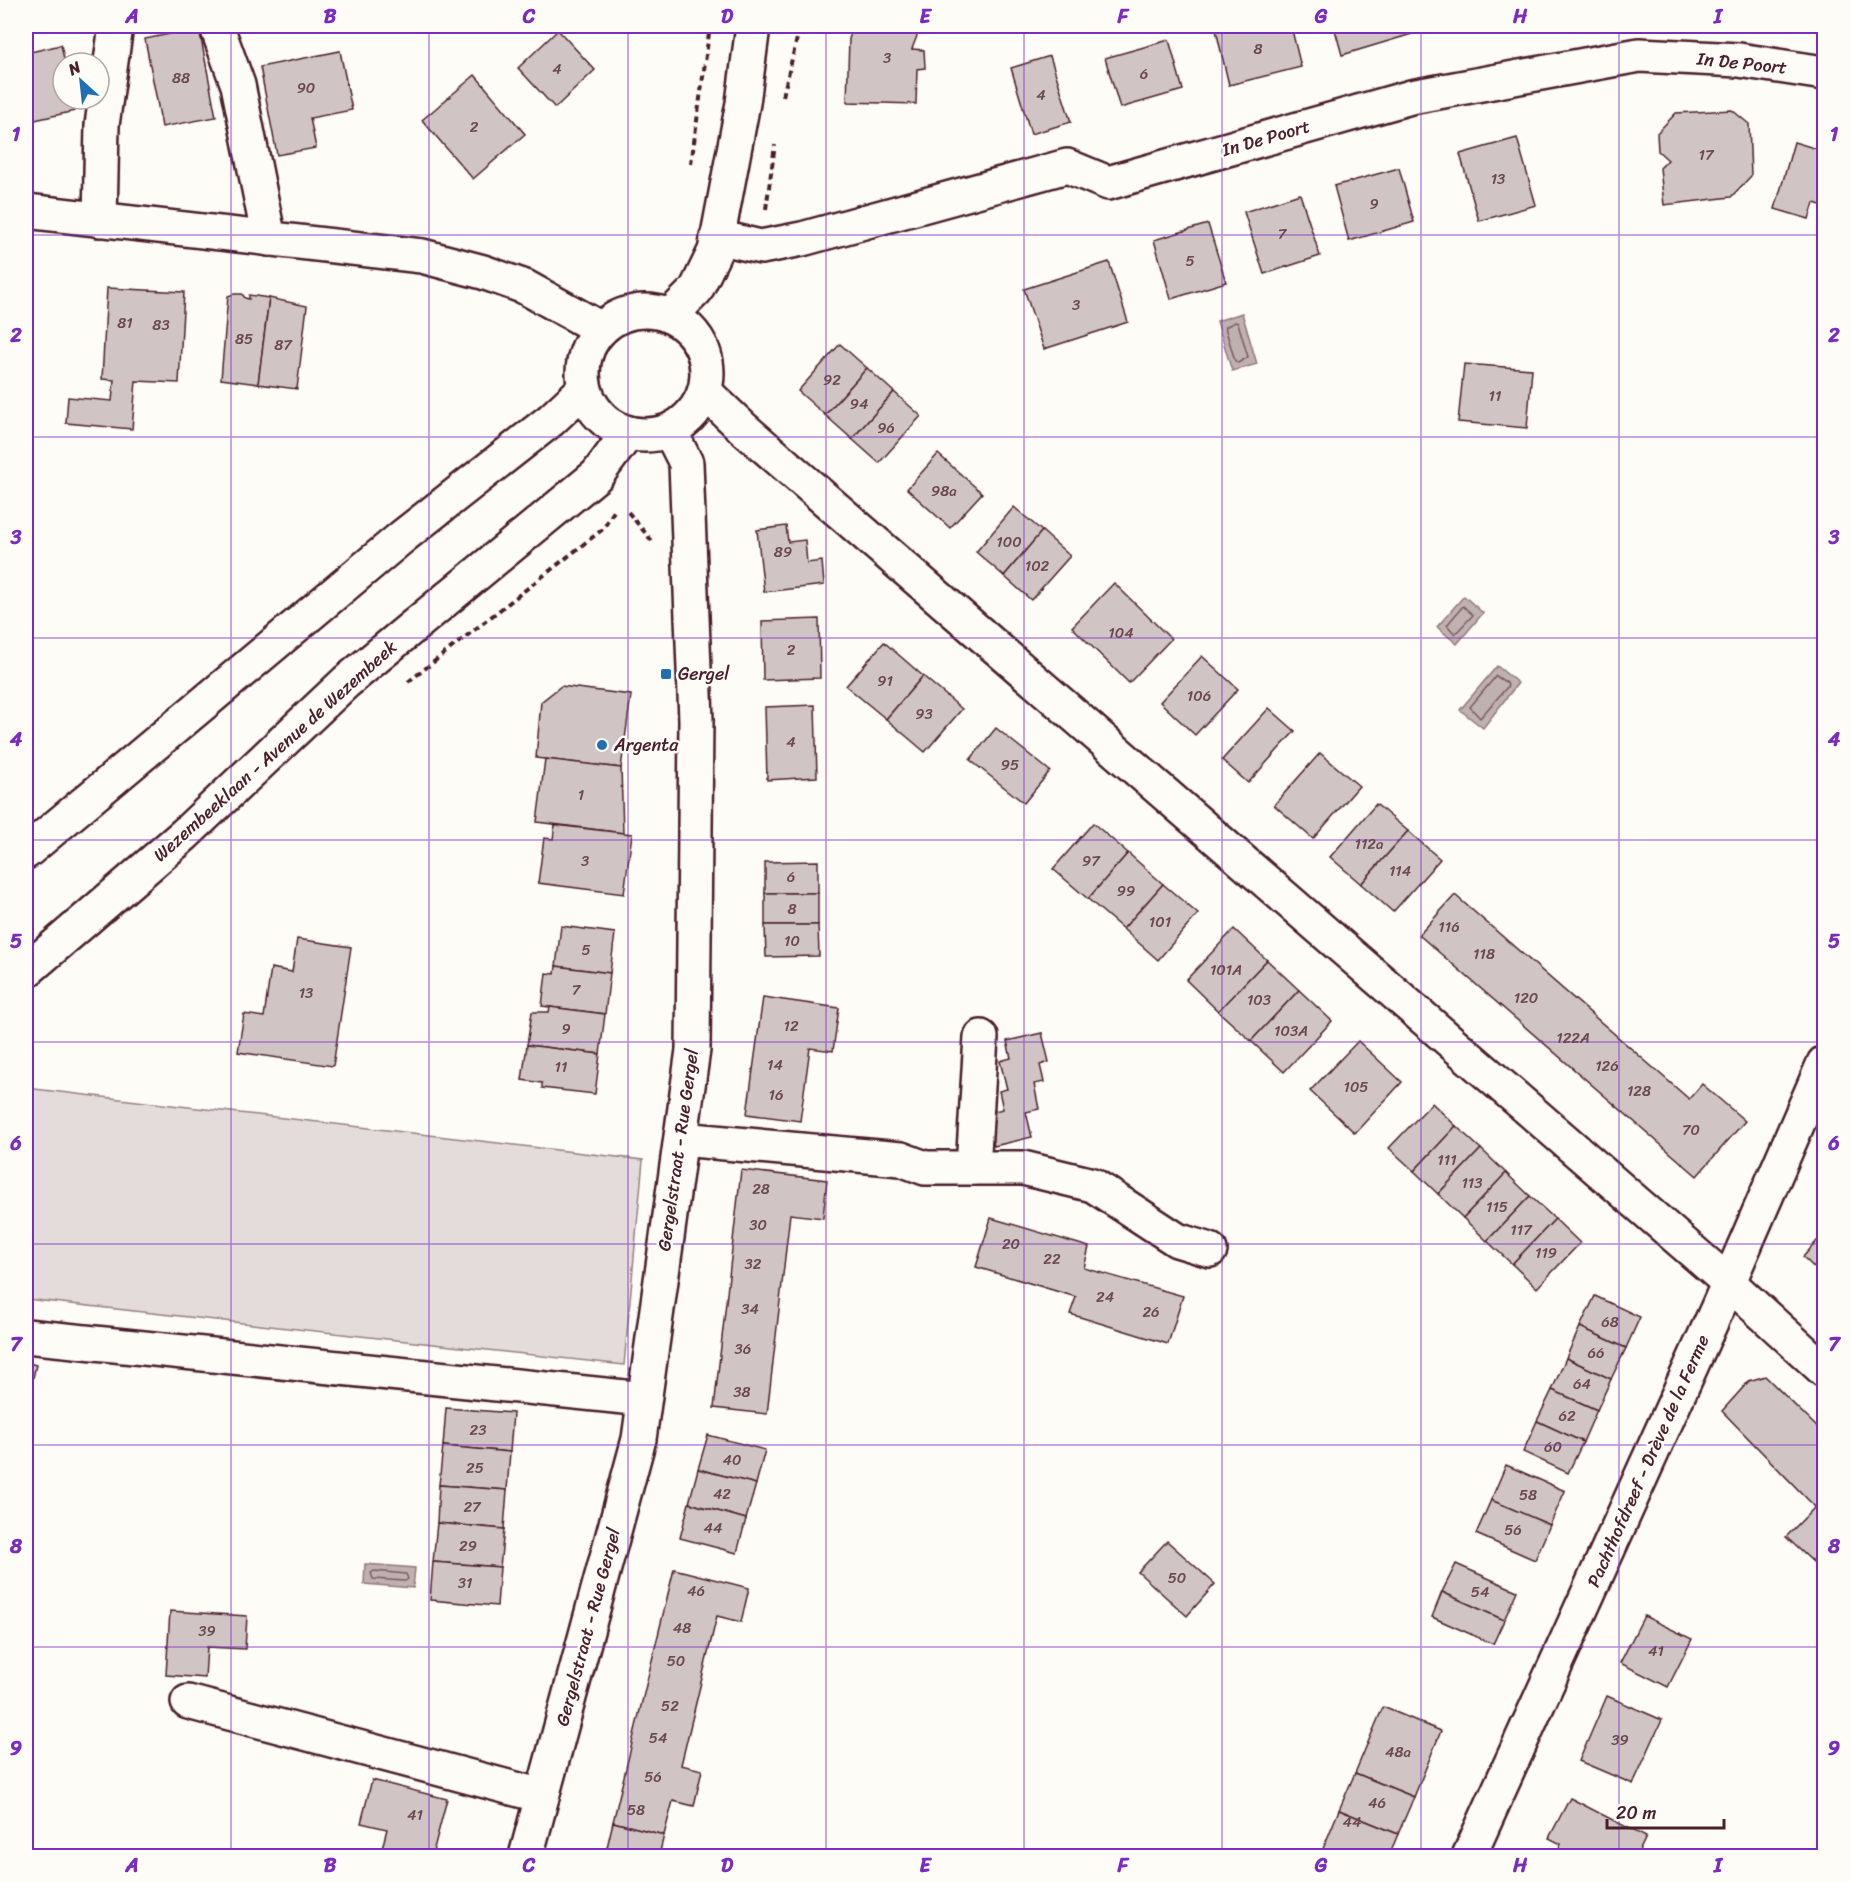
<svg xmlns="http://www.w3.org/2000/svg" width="1850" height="1882" font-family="Sriracha,sans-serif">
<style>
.green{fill:#e3dcda;stroke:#967e82;stroke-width:1.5}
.water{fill:#c0b1b1;stroke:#91777b;stroke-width:1.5}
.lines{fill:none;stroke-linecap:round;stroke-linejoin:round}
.shore{stroke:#795961;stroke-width:1.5}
.building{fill:#d0c5c4;stroke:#4a1f2b;stroke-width:1.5}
.minor-casing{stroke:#4a1f2b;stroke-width:38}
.major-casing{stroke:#4a1f2b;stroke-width:38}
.path{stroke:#4a1f2b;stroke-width:4;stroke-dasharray:6 4.5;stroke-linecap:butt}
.minor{stroke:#fdfcf7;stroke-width:33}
.major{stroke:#fdfcf7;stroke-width:33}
.grid{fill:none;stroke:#7b2cbf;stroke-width:1.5;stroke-opacity:0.55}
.poi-dot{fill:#1f6fb2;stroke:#fdfcf7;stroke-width:2}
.labels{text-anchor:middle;stroke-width:5;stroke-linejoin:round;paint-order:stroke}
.number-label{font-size:15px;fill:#6c4851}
.street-label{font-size:18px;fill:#4a1f2b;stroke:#fdfcf7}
.poi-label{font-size:18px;fill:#4a1f2b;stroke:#fdfcf7;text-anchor:start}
.neatline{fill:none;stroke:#7b2cbf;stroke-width:2}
.grid-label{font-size:20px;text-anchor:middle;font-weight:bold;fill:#7b2cbf}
</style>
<rect width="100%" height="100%" fill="#fdfcf7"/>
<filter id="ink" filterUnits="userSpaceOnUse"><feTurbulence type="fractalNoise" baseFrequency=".0167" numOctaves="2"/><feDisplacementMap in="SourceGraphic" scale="12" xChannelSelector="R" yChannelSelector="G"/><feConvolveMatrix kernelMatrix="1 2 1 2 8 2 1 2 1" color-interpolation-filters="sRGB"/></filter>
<g filter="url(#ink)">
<path class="green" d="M26,1088L643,1160L624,1365L26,1299Z"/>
<g class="water">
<path d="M1242,313L1257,364L1232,371L1217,321Z"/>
<path d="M1464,596L1483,613L1457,644L1437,627Z"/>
<path d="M1497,666L1518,683L1483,728L1460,710Z"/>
<path d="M365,1564L415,1568L413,1588L364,1584Z"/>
</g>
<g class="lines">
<g class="shore">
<path d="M1235,322L1238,323L1248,357L1238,363L1235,361L1225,327Z"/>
<path d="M1463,606L1473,615L1455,634L1447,625Z"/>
<path d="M1496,676L1507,683L1508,686L1480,718L1470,707Z"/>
<path d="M374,1571L406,1574L408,1579L405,1581L373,1579L371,1573Z"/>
</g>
</g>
<g class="building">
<path d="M853,26H913L920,28L912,49L924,50L925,68L917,69L916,104L847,102L849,39Z"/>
<path d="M1236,26H1291L1301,67L1229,85L1216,30Z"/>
<path d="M1334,26H1409L1412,34L1342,55Z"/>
<path d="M199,28L216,117L162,127L145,39Z"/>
<path d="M558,30L595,70L555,108L518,68Z"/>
<path d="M1169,40L1183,90L1120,108L1105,58Z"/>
<path d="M61,45L65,63L63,99H72L75,111L26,122V53Z"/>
<path d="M340,51L352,110L310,118L316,148L277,155L260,67Z"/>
<path d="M1050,56L1071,122L1031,134L1011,68Z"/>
<path d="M475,75L525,134L473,179L422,120Z"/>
<path d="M1732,110L1749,124L1751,176L1731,197L1664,205L1660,168L1668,160L1658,151L1657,133L1676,113Z"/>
<path d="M1517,138L1536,205L1479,221L1460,154Z"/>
<path d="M1794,142L1824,151V206L1814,203L1809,219L1775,209Z"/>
<path d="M1399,168L1414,222L1349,241L1334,186Z"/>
<path d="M1300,194L1320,256L1264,274L1244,212Z"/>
<path d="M1208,224L1226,282L1171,299L1154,240Z"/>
<path d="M1109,262L1128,322L1044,349L1024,289Z"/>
<path d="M107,288L184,292L179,383L136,381L132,429L66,423L68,397L112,401L114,380L102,379Z"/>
<path d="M234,294H242L245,298L249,299V295L269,298L258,384L221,379L228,296Z"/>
<path d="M269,298L307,306L297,389L258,384Z"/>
<path d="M840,344L867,368L825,415L798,391Z"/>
<path d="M1464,364L1532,369L1527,428L1458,422Z"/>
<path d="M867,368L894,392L852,439L825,415Z"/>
<path d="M894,392L921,416L879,463L852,439Z"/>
<path d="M938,454L982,493L950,528L907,489Z"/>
<path d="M1014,507L1042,531L1004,576L976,552Z"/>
<path d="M786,526L788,542L805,540L807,563L822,561L824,585L764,592L757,530Z"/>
<path d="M1042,531L1070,556L1031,600L1004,576Z"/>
<path d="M1114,583L1171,639L1129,683L1072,627Z"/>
<path d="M819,619L820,678L763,680L762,621Z"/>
<path d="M884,642L923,676L886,719L846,686Z"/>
<path d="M1202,656L1238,689L1195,735L1160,702Z"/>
<path d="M923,676L962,709L925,752L886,719Z"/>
<path d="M561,686L631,695L621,768L536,758L541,702Z"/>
<path d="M815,705L817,777L767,780L765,707Z"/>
<path d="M1269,708L1295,731L1248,783L1222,760Z"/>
<path d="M996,728L1050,771L1024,803L970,760Z"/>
<path d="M1320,753L1359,786L1313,839L1274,805Z"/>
<path d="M1824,755V772L1818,769Z"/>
<path d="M545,759L621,768L623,833L537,822Z"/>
<path d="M1376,804L1408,831L1361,884L1330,857Z"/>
<path d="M1093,823L1128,853L1088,899L1053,869Z"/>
<path d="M555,825L632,834L624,894L538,883L544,838L553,839Z"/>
<path d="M1408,831L1440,859L1393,912L1361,884Z"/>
<path d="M1128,853L1163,884L1123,929L1088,899Z"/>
<path d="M818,861V893H765V862Z"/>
<path d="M1163,884L1198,914L1158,960L1123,929Z"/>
<rect x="765" y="893" width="53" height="32"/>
<path d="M1455,895L1689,1099L1702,1084L1745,1121L1697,1176L1419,935Z"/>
<path d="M765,925H818L819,956L766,957Z"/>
<path d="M561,926L615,933L610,973L556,966Z"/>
<path d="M1234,929L1267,960L1218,1011L1186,980Z"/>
<path d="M297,939L351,947L333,1066L238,1052L244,1014L264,1017L271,968L292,972Z"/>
<path d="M1267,960L1299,990L1251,1041L1218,1011Z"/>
<path d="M556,966L610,973L605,1014L542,1006L546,973L555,974Z"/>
<path d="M1299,990L1332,1021L1284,1072L1251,1041Z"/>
<path d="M763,997L839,1008L833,1051L810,1048L800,1121L747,1114Z"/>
<path d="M550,1007L605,1014L600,1054L527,1045L532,1012H549Z"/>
<path d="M1042,1033L1049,1062L1040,1065L1044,1082L1034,1084L1039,1109L1026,1112L1032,1137L994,1146L986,1113L1003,1109L999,1091L1007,1089L1000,1061L1011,1058L1007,1041Z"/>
<path d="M1358,1041L1402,1082L1355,1133L1310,1091Z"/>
<path d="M527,1045L600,1054L595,1094L542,1088V1083L522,1080Z"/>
<path d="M1432,1103L1456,1126L1414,1171L1389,1148Z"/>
<path d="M1456,1126L1481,1149L1438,1194L1414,1171Z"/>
<path d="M1481,1149L1506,1173L1463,1218L1438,1194Z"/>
<path d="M741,1170L827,1180L823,1218L790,1214L767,1414L714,1408Z"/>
<path d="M1506,1173L1530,1196L1487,1241L1463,1218Z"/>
<path d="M1530,1196L1555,1219L1512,1264L1487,1241Z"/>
<path d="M991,1218L1089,1247L1084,1268L1183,1296L1168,1344L1070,1314L1076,1297L976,1267Z"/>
<path d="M1555,1219L1580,1243L1537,1288L1512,1264Z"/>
<path d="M1824,1233V1277L1803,1257Z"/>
<path d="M1595,1296L1640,1317L1626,1348L1580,1327Z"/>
<path d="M1580,1327L1626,1348L1611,1379L1566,1358Z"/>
<path d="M1566,1358L1611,1379L1597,1410L1552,1390Z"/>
<path d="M26,1362L36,1365L26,1408Z"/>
<path d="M1765,1376L1824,1434V1572L1786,1537L1815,1507L1722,1411L1749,1381Z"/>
<path d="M1552,1390L1597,1410L1583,1442L1537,1421Z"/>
<path d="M446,1408L513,1413L510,1452L443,1446Z"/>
<path d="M1537,1421L1583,1442L1568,1473L1523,1452Z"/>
<path d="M708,1435L765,1450L756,1484L698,1469Z"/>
<path d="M443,1446L510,1452L507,1490L439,1485Z"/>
<path d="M1506,1465L1565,1491L1550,1525L1491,1500Z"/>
<path d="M698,1469L756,1484L746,1519L689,1503Z"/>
<path d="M439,1485L507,1490L504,1529L437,1523Z"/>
<path d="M1491,1500L1550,1525L1535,1560L1476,1534Z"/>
<path d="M689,1503L746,1519L737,1553L680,1538Z"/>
<path d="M437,1523L504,1529L500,1567L433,1562Z"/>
<path d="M1167,1541L1215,1584L1187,1616L1138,1572Z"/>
<path d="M433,1562L500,1567L497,1606L430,1600Z"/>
<path d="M1456,1564L1517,1591L1504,1620L1442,1592Z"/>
<path d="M674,1569L749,1588L741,1622L717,1616L681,1765L702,1770L694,1806L673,1801L664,1835L613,1822Z"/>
<path d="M1442,1592L1504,1620L1493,1644L1432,1617Z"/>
<path d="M170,1611L247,1616L245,1649L207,1647L205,1678L166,1675Z"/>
<path d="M1644,1616L1692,1639L1668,1687L1620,1663Z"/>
<path d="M1607,1696L1662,1720L1633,1784L1579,1761Z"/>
<path d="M1383,1707L1441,1731L1414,1797L1355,1773Z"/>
<path d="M1355,1773L1414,1797L1398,1834L1339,1810Z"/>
<path d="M372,1780L447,1799L432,1856H380L387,1829L361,1823Z"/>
<path d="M1570,1798L1646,1837L1637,1856H1555L1561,1844L1549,1838Z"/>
<path d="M1339,1810L1398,1834L1389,1856H1320Z"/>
<path d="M613,1822L664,1835L659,1856H605Z"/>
</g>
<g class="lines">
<g class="minor-casing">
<g id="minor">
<path d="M218,30L238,85L269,239"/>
<path d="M26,211L422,256L483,272L525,287L601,329"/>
<path d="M100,220L102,125L116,26"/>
<path d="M717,237L761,247L802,239L1067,166L1108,183L1411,97L1639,55L1739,60L1824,73"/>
<path d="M705,392L743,428L1728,1282L1824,1370"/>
<path d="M681,1139L901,1159L925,1168H1023L1093,1185L1177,1240L1210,1250"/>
<path d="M973,1168L981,1037"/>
<path d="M26,1336L644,1399"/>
<path d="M188,1702L542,1796"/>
<path d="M526,1856L639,1439L693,1050L696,720L686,463L670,431"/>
<path d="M1469,1856L1718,1307L1824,1063"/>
</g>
</g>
<g class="major-casing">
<g id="major">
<circle cx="645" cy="373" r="62"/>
<path d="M670,316L696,290L715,251L743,103L753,26"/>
<path d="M26,852L402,537L551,420L584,389"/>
<path d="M26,971L185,834L346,682L597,475L628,433"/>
</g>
</g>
<g class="path">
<path d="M783,96L800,26"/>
<path d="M691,164L710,26"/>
<path d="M766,209L775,145"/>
<path d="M628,512L652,541"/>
<path d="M408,682L603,529L614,511"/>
</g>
<use href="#minor" class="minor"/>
<use href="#major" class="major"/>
</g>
</g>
<path class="grid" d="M231,26V1856M429,26V1856M628,26V1856M826,26V1856M1024,26V1856M1222,26V1856M1421,26V1856M1619,26V1856M26,235H1824M26,437H1824M26,638H1824M26,840H1824M26,1042H1824M26,1244H1824M26,1445H1824M26,1647H1824"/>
<g class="poi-dot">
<rect x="660" y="668" width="12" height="12" rx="3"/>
<circle cx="602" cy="745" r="6"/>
</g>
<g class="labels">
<g class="number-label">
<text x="1258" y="54">8</text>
<text x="887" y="63">3</text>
<text x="557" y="74">4</text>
<text x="1144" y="79">6</text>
<text x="181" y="83">88</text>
<text x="306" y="93">90</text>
<text x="1041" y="100">4</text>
<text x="474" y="132">2</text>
<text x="1706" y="160">17</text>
<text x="1498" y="184">13</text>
<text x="1374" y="209">9</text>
<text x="1282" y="239">7</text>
<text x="1190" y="266">5</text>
<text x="1076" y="310">3</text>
<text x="125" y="328">81</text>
<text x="161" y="330">83</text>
<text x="244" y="344">85</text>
<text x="283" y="350">87</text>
<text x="832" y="385">92</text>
<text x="1495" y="401">11</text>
<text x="859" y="409">94</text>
<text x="886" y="433">96</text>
<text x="944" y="496">98a</text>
<text x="1009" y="547">100</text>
<text x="783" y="557">89</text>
<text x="1037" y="571">102</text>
<text x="1121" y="638">104</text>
<text x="791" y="655">2</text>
<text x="885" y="686">91</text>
<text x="1199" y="701">106</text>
<text x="924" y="719">93</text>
<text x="791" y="747">4</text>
<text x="1010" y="770">95</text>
<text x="581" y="800">1</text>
<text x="1369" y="849">112a</text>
<text x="585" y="866">3</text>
<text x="1091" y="866">97</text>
<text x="1400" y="876">114</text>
<text x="791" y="882">6</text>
<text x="1126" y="896">99</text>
<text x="792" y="914">8</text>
<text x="1160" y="927">101</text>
<text x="1449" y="932">116</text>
<text x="792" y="946">10</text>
<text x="586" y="955">5</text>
<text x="1484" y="959">118</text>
<text x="1226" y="975">101A</text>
<text x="576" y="995">7</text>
<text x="306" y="998">13</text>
<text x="1526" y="1003">120</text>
<text x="1259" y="1005">103</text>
<text x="791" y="1031">12</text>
<text x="566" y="1034">9</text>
<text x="1291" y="1036">103A</text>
<text x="1573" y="1043">122A</text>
<text x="775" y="1070">14</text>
<text x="1607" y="1071">126</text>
<text x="561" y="1072">11</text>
<text x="1356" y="1092">105</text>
<text x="1639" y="1096">128</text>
<text x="776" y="1100">16</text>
<text x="1691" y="1135">70</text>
<text x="1447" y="1165">111</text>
<text x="1472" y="1188">113</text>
<text x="761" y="1194">28</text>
<text x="1497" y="1212">115</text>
<text x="758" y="1230">30</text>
<text x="1521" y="1235">117</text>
<text x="1011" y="1249">20</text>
<text x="1546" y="1258">119</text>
<text x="1052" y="1264">22</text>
<text x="753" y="1269">32</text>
<text x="1105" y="1302">24</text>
<text x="750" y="1314">34</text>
<text x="1151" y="1317">26</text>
<text x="1610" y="1327">68</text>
<text x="743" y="1354">36</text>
<text x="1596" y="1358">66</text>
<text x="1582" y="1389">64</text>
<text x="742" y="1397">38</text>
<text x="1567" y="1421">62</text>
<text x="478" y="1435">23</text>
<text x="1553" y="1452">60</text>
<text x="732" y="1465">40</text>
<text x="475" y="1473">25</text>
<text x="722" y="1499">42</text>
<text x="1528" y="1500">58</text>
<text x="472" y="1512">27</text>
<text x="713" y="1533">44</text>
<text x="1513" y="1535">56</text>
<text x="468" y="1551">29</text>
<text x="1177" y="1583">50</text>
<text x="465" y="1588">31</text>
<text x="696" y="1596">46</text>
<text x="1480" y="1597">54</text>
<text x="682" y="1633">48</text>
<text x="207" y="1636">39</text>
<text x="1656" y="1656">41</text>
<text x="676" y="1666">50</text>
<text x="670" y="1711">52</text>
<text x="658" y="1743">54</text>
<text x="1620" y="1745">39</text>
<text x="1398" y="1757">48a</text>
<text x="653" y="1782">56</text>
<text x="1377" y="1808">46</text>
<text x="636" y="1815">58</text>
<text x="415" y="1820">41</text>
<text x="1352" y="1827">44</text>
</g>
<g class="street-label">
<text transform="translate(1742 63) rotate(6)" y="6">In De Poort</text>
<text transform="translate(1266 138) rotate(-16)" y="6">In De Poort</text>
<text transform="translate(275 751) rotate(-42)" y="6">Wezembeeklaan - Avenue de Wezembeek</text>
<text transform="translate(678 1150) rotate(-82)" y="6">Gergelstraat - Rue Gergel</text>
<text transform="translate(1648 1461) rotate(-66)" y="6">Pachthofdreef - Drève de la Ferme</text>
<text transform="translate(588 1627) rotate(-75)" y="6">Gergelstraat - Rue Gergel</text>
</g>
<g class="poi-label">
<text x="678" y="680">Gergel</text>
<text x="614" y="751">Argenta</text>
</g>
</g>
<rect width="1850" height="1882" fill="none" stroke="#fdfcf7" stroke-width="66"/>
<g transform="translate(81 81) rotate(333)"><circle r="28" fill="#fdfcf7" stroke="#b5a4a5" stroke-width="1.5"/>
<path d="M0-4.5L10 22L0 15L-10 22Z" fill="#1f6fb2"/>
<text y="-9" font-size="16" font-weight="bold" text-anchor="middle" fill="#4a1f2b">N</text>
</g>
<path d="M1607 1819v9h117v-9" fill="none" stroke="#4a1f2b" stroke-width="3"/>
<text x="1616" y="1819" font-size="18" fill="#4a1f2b" stroke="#fdfcf7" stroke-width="4.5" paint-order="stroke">20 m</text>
<rect x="33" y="33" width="1784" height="1816" class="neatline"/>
<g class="grid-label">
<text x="132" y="23">A</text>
<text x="330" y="23">B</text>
<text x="529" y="23">C</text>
<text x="727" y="23">D</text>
<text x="925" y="23">E</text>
<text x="1123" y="23">F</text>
<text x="1321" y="23">G</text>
<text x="1520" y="23">H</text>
<text x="1718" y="23">I</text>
<text x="16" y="141">1</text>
<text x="1834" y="141">1</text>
<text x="16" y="342">2</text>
<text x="1834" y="342">2</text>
<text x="16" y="544">3</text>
<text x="1834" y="544">3</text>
<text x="16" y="746">4</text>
<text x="1834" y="746">4</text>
<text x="16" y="948">5</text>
<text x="1834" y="948">5</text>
<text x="16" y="1150">6</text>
<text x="1834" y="1150">6</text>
<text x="16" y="1351">7</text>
<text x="1834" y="1351">7</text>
<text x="16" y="1553">8</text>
<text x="1834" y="1553">8</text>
<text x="16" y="1755">9</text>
<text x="1834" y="1755">9</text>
<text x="132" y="1872">A</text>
<text x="330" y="1872">B</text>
<text x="529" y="1872">C</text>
<text x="727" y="1872">D</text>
<text x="925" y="1872">E</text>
<text x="1123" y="1872">F</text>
<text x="1321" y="1872">G</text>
<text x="1520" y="1872">H</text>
<text x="1718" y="1872">I</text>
</g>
</svg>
